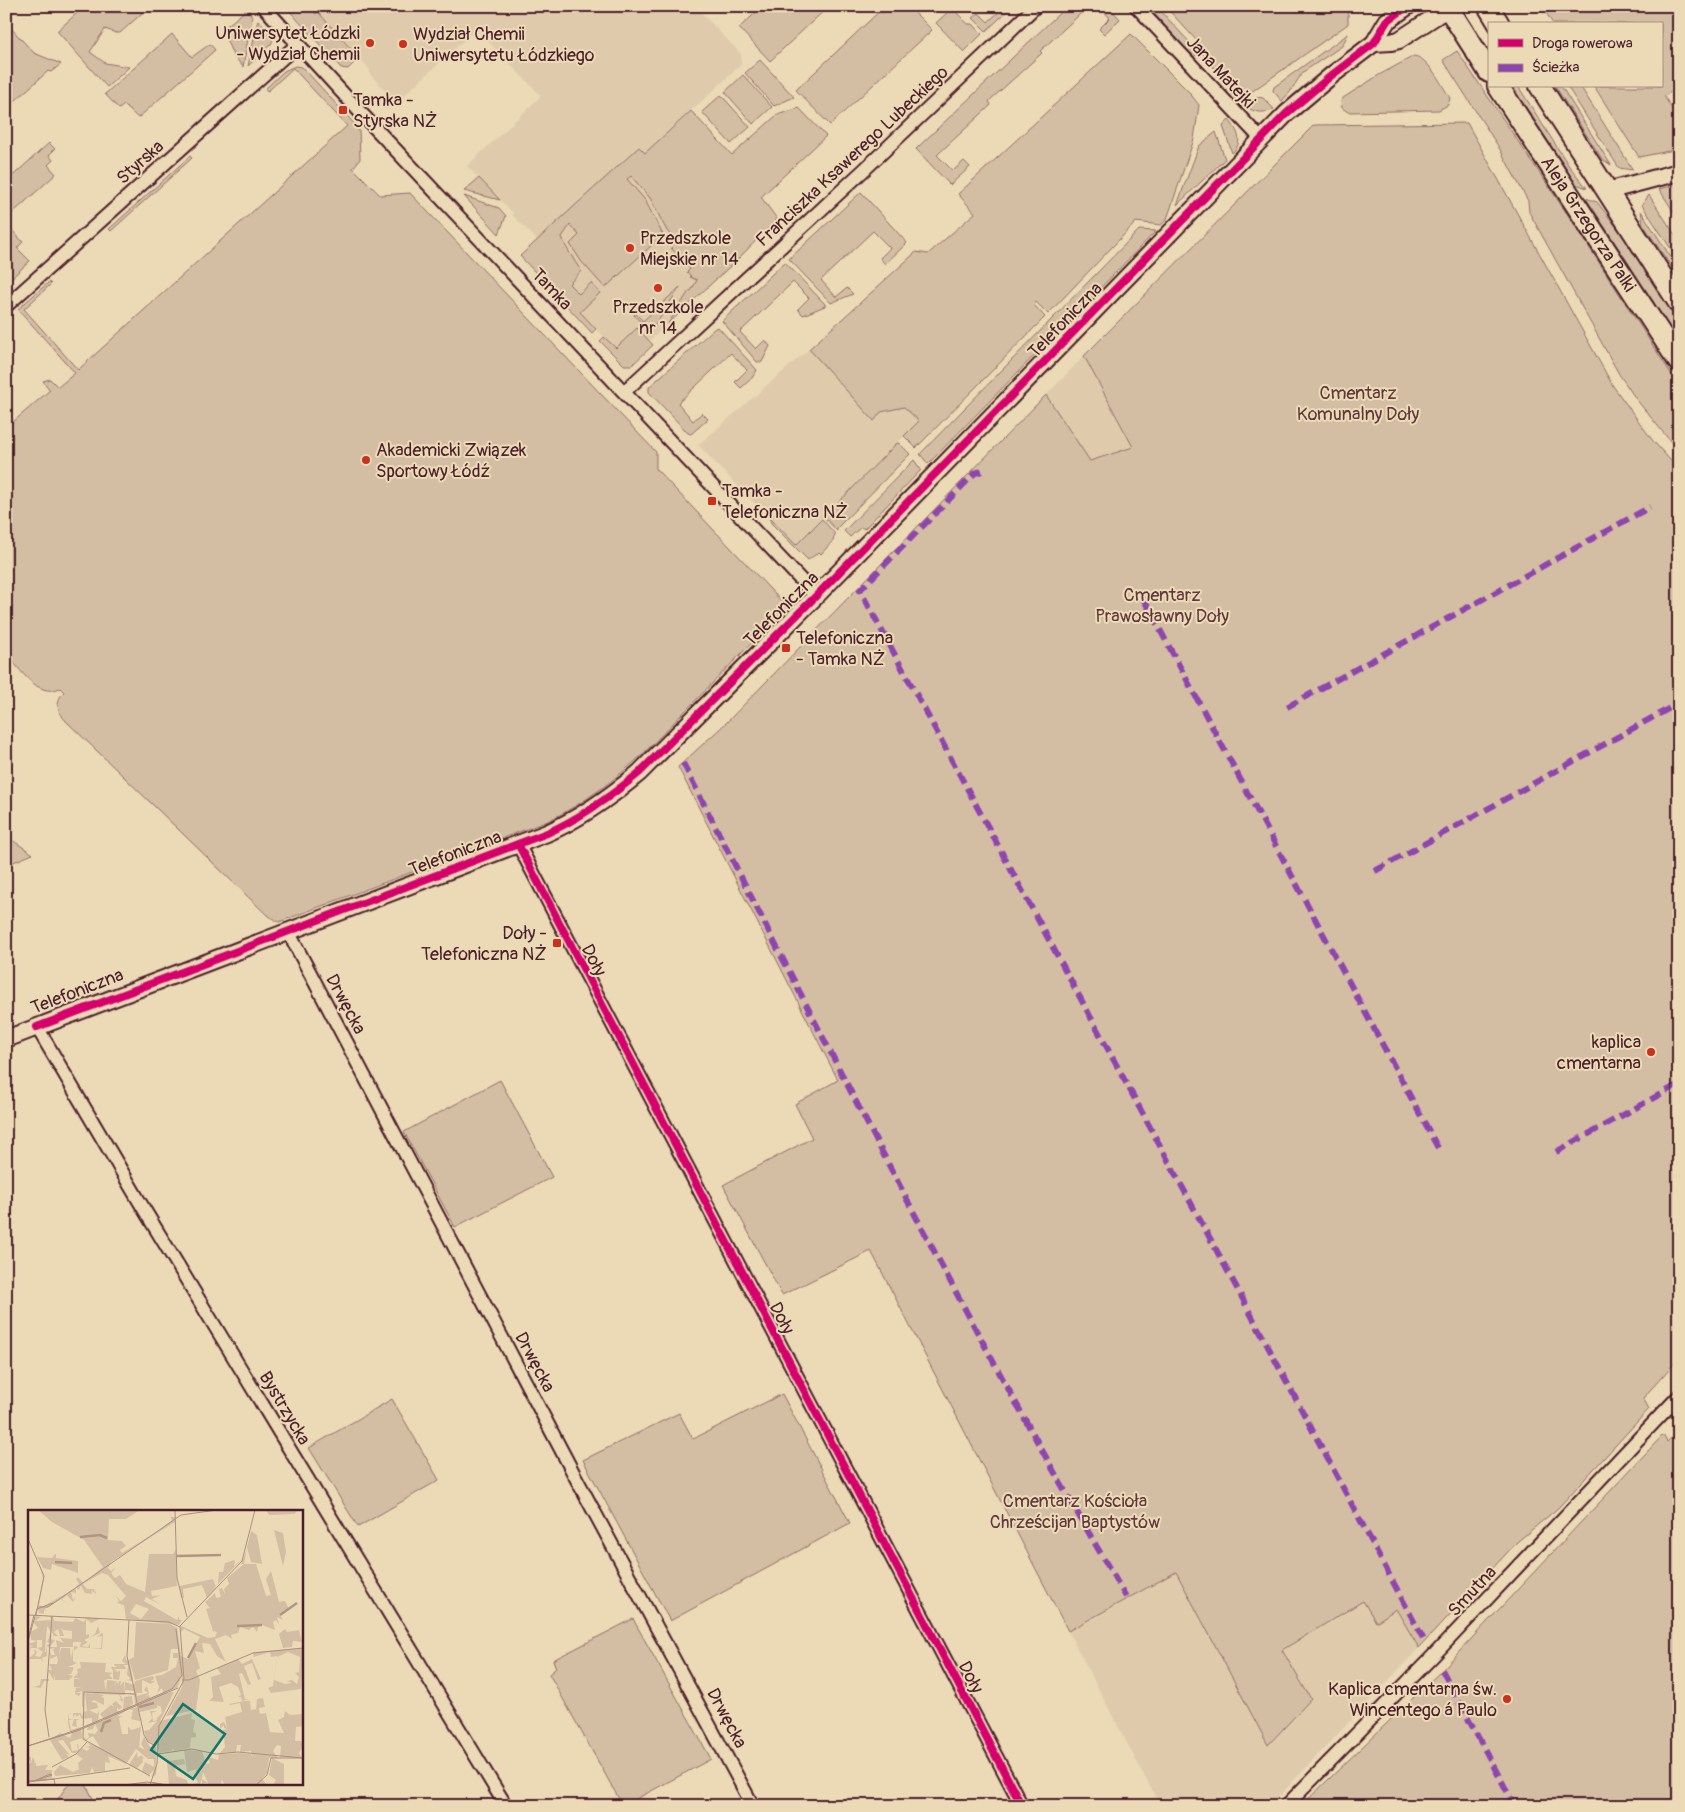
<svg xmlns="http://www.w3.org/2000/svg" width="1685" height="1812" font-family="Pangolin,sans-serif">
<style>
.built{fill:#dfcbac}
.green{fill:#d4bea3;stroke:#8f6e67}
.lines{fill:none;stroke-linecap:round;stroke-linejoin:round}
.minor-casing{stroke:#4a1f2b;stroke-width:16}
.tertiary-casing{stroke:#4a1f2b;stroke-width:20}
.primary-casing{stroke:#4a1f2b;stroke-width:24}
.minor{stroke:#ecdab7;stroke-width:12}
.tertiary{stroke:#ecdab7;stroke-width:16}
.primary{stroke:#ecdab7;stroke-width:20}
.quiet{stroke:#8e44ad;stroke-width:6;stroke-dasharray:12 6;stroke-linecap:butt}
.cycleway-casing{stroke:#ecdab7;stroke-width:11}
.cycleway{stroke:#d6006c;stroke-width:8}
.poi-dot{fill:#c8321e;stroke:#ecdab7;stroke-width:2}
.labels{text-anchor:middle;stroke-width:4;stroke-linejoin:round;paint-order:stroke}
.poi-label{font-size:18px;fill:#4a1f2b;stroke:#ecdab7;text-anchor:start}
.street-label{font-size:18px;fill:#4a1f2b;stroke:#ecdab7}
.park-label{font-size:18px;fill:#5f373d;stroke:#ecdab7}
.inset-river{fill:none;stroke:#b09583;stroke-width:2.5}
.inset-road{fill:none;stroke:#ab8f7f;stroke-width:1}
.view{fill:#0f766e;fill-opacity:0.15;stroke:#0f766e;stroke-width:2.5}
.inset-edge{fill:none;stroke:#4a1f2b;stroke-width:2.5}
</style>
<rect width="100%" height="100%" fill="#ecdab7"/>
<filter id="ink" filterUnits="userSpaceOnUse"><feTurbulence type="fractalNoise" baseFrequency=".02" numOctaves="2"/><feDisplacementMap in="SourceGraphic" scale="10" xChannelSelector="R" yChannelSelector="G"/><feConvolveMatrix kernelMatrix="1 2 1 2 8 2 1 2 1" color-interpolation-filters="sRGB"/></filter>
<g filter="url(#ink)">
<g class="built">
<path d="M309,6H695L741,54V65L645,153L739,258L628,361L522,255L537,240L512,215L513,213L467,166L541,96L476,29L396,103L369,73L370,70L359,58L318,13L316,14Z"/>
<path d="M809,349L874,421L881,412L903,406L919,421L796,546L698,445Z"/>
<path d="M1084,356L1133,447L1090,462L1046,395Z"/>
<path d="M1176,1572L1268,1745L1311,1699L1282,1650L1363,1601L1396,1609L1419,1648L1270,1806H1160L1068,1631Z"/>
</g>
<g class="green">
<path d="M85,6H150L120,33H116L105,29L90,52L105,63L129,67L107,87L57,31Z"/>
<path d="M285,6H309L316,14L318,12L359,58L348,69L341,68Z"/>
<path d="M763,6H829L770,61L739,28Z"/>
<path d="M885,6H908L932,30L830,125L796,90Z"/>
<path d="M1003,6H1013L986,31L973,18L979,13L988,22L1003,8Z"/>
<path d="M1067,6H1089L1040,51L1042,53L989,101L991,105L937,155L953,171L964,161L970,167L950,185L916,149Z"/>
<path d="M1099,6H1108L1120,19L1104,34L1099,29L1110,18Z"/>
<path d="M1147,6H1156L1193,46L1196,55L1194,57Z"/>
<path d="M1165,6H1292L1296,12L1306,6H1348V24L1244,97L1240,96L1206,59L1197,41Z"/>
<path d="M1542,6H1679V88L1664,96L1679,120V149L1639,157L1594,86H1661V24H1553Z"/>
<path d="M248,8L252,17L243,67L233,55L222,30Z"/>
<path d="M952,8L968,24H973L982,34L964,52L936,23Z"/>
<path d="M258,20C264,27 274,34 272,43L248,66Z"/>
<path d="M7,24L34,53L61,64L51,72L48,71L6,109Z"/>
<path d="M172,34L192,57L210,44L215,50L138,118L124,105L119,109L105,94Z"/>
<path d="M1131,34L1188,91L1199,105L1194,139L1167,219L1161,225L1136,222L1048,314L1036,302L1034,305L1045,317L916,448L904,436L919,421L904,407L881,412L874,421L809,349L916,252L928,254L975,213L958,194Z"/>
<path d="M1348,34L1342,46L1303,72L1290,92L1282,101L1273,91L1274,87Z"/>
<path d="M1457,51L1578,230L1679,386V452L1636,399L1619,374L1529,212L1528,201L1498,146L1443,60Z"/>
<path d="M1414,56C1429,58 1442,86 1450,98L1448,105L1439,110L1348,112L1342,108L1341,101L1343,98L1379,75Z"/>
<path d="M760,60L794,97L774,106L745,73Z"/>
<path d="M295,66L301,67L306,71L359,129L360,159L353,168L380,195L410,193L656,452V469L787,607L644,753C615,780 584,803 548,821L279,922L268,916L66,721C58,712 54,702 64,692L60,688C37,699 20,668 6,654V428L50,390L43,381L50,379L58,387L75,373L18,309L49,282L51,284L24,309L78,370L347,126L293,68L268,91L265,89L284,71Z"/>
<path d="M743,75L772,107L753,124L725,92Z"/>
<path d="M1512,86H1518L1569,166L1587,188L1576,184Z"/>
<path d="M1555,86H1561L1611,165L1602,159Z"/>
<path d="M1567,86H1580L1633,170L1619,168Z"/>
<path d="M721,95L750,127L731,144L702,112Z"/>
<path d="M1258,97L1263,98L1274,109C1265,114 1253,113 1246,106Z"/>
<path d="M799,108L826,136L761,197L777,219L739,258L668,324L689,291H691L697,280L690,277L691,276L687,272L690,269L671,248L677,242L667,231L650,198L631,176L627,179L645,200L663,235L605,288L581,261L570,244L579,235L570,225L562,237L566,247L581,271L569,284L579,294L591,283L600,293L580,312L596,329L592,333L520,256L639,147L645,153L691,111L732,155L777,115Z"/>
<path d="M1229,120C1238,131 1244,142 1232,153L1223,126Z"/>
<path d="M1467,123L1613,386L1653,441L1679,470V1358L1643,1398L1649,1409L1558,1508L1517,1542L1419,1648L1396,1609L1376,1622L1363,1601L1282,1650L1311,1699L1268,1745L1176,1572L1068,1631L871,1251L782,1295L723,1185L812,1138L795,1104L838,1080L678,767L726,723L1046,395L1090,461L1133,447L1084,356L1314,125Z"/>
<path d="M1216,132L1225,159L1177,205L1199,146Z"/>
<path d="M49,143L55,149L49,155L53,160L48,165L56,174L6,219V182Z"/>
<path d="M190,156L192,158L111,231L109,229Z"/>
<path d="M479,178L500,200L464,191Z"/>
<path d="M1679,184V220L1659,189Z"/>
<path d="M861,192L907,243L885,264L880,258L890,248L873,231L821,280L836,297L847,288L853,294L831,303L789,259Z"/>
<path d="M1649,195L1679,241V261L1642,205Z"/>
<path d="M464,196L499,208L506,216L499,234Z"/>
<path d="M1586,198L1597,202L1624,237L1679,323V341Z"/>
<path d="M1641,211L1679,270V279L1643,224Z"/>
<path d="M6,224L23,242L17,248L30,261L8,281L6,278Z"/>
<path d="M1139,230L1156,231L928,464L920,454Z"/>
<path d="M785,262L825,304V306L803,315L798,309L809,298L793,282L740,332L756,349L765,340L770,346L762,362H757L722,321Z"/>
<path d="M680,287L658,321L648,330L634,315L635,313L643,321Z"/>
<path d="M718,327L757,370L752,378L741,388L735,382L747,370L731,353L678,403L693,421L702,413L708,419L691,434L688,433L649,392V387L715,328Z"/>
<path d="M637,328L653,345L632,365H624L600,341L604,337L616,348Z"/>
<path d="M897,443L900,444L910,454L837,528V531L824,517Z"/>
<path d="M914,460L921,470L864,529L861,527L850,537L844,531Z"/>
<path d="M769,517L796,545L822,519L835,534L833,541L821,554L819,552L808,560L771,523Z"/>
<path d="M6,836L33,854L6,865Z"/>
<path d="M500,1080L552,1177L455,1227L404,1132Z"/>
<path d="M782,1394L850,1523L670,1621L583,1460L679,1413L693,1439Z"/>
<path d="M392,1399L439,1480L358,1527L309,1448Z"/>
<path d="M1679,1430V1806H1301L1442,1670L1663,1435L1667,1442Z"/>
<path d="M633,1619L711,1759L623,1806L549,1674L556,1668L553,1660Z"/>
<path d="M69,1783H85L97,1806H53Z"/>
</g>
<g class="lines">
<g class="minor-casing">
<g id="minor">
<path d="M263,6L360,112L816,596"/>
<path d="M1136,6L1261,139"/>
<path d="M6,306L298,44"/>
<path d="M625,391L865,169L1036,6"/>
<path d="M518,844L1022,1806"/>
<path d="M289,933L576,1478L753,1806"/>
<path d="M37,1027L145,1211L506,1806"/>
<path d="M1286,1806L1433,1656L1679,1396"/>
</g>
</g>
<g class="tertiary-casing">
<g id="tertiary">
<path d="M1374,43L1391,42L1399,40L1451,6"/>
<path d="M1607,191L1679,172"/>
<path d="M6,1039L547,833C581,818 610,797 639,773L816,596L1287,113L1332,75L1374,43L1387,21L1408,6"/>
</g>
</g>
<g class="primary-casing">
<g id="primary">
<path d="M1447,6L1489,72"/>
<path d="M1488,6L1499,24"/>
<path id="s1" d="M1498,86L1679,362"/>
<path d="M1540,86L1679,303"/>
</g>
</g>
<use href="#minor" class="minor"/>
<use href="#tertiary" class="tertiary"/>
<use href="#primary" class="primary"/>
<g class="quiet">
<path d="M982,471L975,473L860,590L1239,1292L1425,1642"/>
<path d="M1143,598L1438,1148"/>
<path d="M1287,707L1650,507"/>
<path d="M683,763C826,1043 967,1326 1126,1597"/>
<path d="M1375,871L1679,703"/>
<path d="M1675,1034L1679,1033"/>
<path d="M1556,1152L1679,1084"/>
<path d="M1442,1670L1515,1806"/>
</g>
<g class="cycleway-casing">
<g id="cycleway">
<path d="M518,844L1022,1806"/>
<path d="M37,1027L547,833C581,818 610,797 639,773L816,596L1287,113L1332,75L1374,43L1387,21L1408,6"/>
</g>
</g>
<use href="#cycleway" class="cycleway"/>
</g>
</g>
<g class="poi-dot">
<circle cx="370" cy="43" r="5"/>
<circle cx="403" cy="44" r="5"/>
<rect x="338" y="105" width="10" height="10" rx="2.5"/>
<circle cx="630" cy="248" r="5"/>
<circle cx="658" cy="288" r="5"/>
<circle cx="366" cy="460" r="5"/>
<rect x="707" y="496" width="10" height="10" rx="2.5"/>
<rect x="781" y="643" width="10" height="10" rx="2.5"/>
<rect x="552" y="938" width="10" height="10" rx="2.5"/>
<circle cx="1651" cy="1052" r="5"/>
<circle cx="1507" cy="1699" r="5"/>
</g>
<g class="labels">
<g class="poi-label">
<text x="360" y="39" text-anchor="end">Uniwersytet Łódzki<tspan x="360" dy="21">- Wydział Chemii</tspan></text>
<text x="413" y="40">Wydział Chemii<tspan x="413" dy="21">Uniwersytetu Łódzkiego</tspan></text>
<text x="353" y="106">Tamka -<tspan x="353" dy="21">Styrska NŻ</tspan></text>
<text x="640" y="244">Przedszkole<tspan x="640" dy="21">Miejskie nr 14</tspan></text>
<text x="658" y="313" text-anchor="middle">Przedszkole<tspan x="658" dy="21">nr 14</tspan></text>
<text x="376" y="456">Akademicki Związek<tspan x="376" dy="21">Sportowy Łódź</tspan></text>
<text x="722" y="497">Tamka -<tspan x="722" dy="21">Telefoniczna NŻ</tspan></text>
<text x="796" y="644">Telefoniczna<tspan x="796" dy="21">- Tamka NŻ</tspan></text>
<text x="547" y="939" text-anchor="end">Doły -<tspan x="547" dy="21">Telefoniczna NŻ</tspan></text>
<text x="1641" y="1048" text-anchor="end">kaplica<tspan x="1641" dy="21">cmentarna</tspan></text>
<text x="1497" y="1695" text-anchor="end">Kaplica cmentarna św.<tspan x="1497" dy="21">Wincentego á Paulo</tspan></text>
</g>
<g class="street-label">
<text transform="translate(1221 72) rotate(47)" y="6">Jana Matejki</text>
<text transform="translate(852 156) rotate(-43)" y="6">Franciszka Ksawerego Lubeckiego</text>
<text transform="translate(140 162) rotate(-42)" y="6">Styrska</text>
<text dy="6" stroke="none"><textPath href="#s1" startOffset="165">Aleja Grzegorza Palki</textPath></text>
<text transform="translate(552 289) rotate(47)" y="6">Tamka</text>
<text transform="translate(1065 320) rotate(-46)" y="6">Telefoniczna</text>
<text transform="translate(781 609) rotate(-45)" y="6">Telefoniczna</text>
<text transform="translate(455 853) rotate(-21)" y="6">Telefoniczna</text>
<text transform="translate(594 960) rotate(62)" y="6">Doły</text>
<text transform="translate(77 991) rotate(-21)" y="6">Telefoniczna</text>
<text transform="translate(346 1004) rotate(62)" y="6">Drwęcka</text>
<text transform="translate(782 1318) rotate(62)" y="6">Doły</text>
<text transform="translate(535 1362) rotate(62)" y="6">Drwęcka</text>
<text transform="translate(285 1408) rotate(59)" y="6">Bystrzycka</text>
<text transform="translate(1472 1591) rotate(-47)" y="6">Smutna</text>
<text transform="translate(971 1677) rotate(62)" y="6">Doły</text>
<text transform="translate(727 1718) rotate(62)" y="6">Drwęcka</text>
</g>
<g class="park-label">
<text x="1358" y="399">Cmentarz<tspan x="1358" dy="21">Komunalny Doły</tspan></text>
<text x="1162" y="601">Cmentarz<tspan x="1162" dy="21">Prawosławny Doły</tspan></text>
<text x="1075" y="1507">Cmentarz Kościoła<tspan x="1075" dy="21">Chrześcijan Baptystów</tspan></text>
</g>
</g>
<g transform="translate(28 1510)">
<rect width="275" height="275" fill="#ecdab7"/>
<path d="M10,0H112L98,9H81L80,30L94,31L98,36L92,40L94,43L130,21L144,10L142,7H148L147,12L83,52L80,58L83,61L86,59L83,57L87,59L83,63L87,68L92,65L98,74L117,82L121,44H145L148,39L149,76L123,81L124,86L133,85L124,89L133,95L118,87L116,91L149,110L151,106V110H154L151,115L98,109L96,95L89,93L91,91L87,85L93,91L98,86L80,65L74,63L55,74L59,79H66V83L67,79L68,84L63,80L64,84L57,83L53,76L50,80L48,76V83L43,82L45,90L48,87L45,92L39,85L34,89L38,93L33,89L17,99L18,103L16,99V104L11,103L10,98H18L12,97L11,95L10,96L15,69L11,53L16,69L11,95L14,97L46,79L51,74L48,69L50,67L55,73L75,57L56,30L24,12ZM108,94L121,99L113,109L102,103ZM238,0H270L266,4L241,5ZM246,20L255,23L258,42L255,56ZM223,21L229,25L234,54L223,52L219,37ZM219,39L216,54H228L238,86L243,85L238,69L243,61L251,92L257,91L261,99L252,105L255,110L249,107L251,115L248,110L245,112L247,120L231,114L229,122L225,117L221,120L212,117L210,123L203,125L204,129L198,125L187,129L198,152L189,146L182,134L174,133L176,143L167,141L172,158L168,161L172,170L168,200L138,206L154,177V167L149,178L135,183L146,182L132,211L164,203L163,209L167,210L165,222L168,223V227L163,228L162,238L146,241L145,238L144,241L131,243L129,235L119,231L116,221L121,220L129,211L120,213L124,208L122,201H129L124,203L125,211L130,210L128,209L134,203L133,197L129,195V198L112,202L106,181L97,180V185H92L95,190L94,193L93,190H90L93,189L91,185L56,183L55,197L54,196V181L48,183H53L51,186L47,184L48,178H54L46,177V169H53L45,168L50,163L49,159L53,158L52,152L78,153L77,162L85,163L81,165L84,168V165V169H79L76,171L78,181L79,170L88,171L86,176L89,171L90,175L91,171H93L92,176L96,171V182L97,172L106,175L107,171L120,167L121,172L120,167L125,166L126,169L123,171H127L123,174L114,170V183H109V186L120,183L116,180L119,176L121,184L117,186L121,185L122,188L135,183L134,178L129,183L131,177L127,166L134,165L148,157L150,148H145V143H150V139H143L140,160L107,170L101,150L105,170L104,171L98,170L103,169L99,165L100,155H96L98,159H86L89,161L86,162L92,161V164L91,170L85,169V161L83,157H89L86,155V154H98L94,151L97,145L99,151L106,147L108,112L142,114L149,118L153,146L160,149L172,127L156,119L152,123L153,116L180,128L187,127L189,122L185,121L178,99L182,98L177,92L187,83L188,88L193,87L191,79L194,78L197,84L196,79L201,74L199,68L216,54H213ZM27,44L33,45L28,44V48L50,51V63L24,54L23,60L15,58L9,47L24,48ZM215,48L190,74L191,62H195L197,53L207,50L206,56ZM185,69L188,77L179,88L174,75L155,79L156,88H153L151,76ZM8,106L13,107L7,111L23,110L24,113V109L20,106L25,107L26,111L45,112L47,108L56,112L58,108L48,107L74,108L63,113L58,109V125L61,124V128L67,124L70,116L72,123L56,130L60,132L54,136L60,137L62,133V138H73L74,126L69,127L74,123L75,124L74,139H75L50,137L46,141V133V136L52,137L53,132H45V137H32L31,147L33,138H42L43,149L45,138V151L49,153L40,157H45V160L43,164H39L45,166L41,170H27L26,163V171L21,162V171H16L13,178L6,177L12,175L13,169H21L20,160H24L21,154H29L30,150L29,146L22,149V141L23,145H27L25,139L28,137L23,139L19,136V146L14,148L15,153L13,149H0L7,143L6,139L9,142L7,146L12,147L15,142L9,138L14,137V130H9V138H3V141L2,137L4,136L0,134L9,131L3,130L2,122L10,118L5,112ZM19,116L26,126H30L26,122L30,119L32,126H36L33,117L35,120L44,121V129L32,128L36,133L28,130L29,137H22L27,130L22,129L24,125L19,124L22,125L19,132L23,133L19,135L18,142H17ZM257,119L259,122L271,120L274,132L265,131L264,137L255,138L251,124ZM275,138L273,179L243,183L240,178L245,176L249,146L243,147L242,142L226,147L225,142ZM260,142L272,147L271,162L267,163L271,167L269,174L264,170L259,171L264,173L257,174L246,170L249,147ZM210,149L214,154L224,149L233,169L230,170L224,153L216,156L223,174L220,175L214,163L211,164L217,189H221L214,191L213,187H210L213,185L210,177L203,173L191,177L196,192L181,191L185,187L183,167L193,164L189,158ZM57,182L76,185L73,187L76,188V195L66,190L63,192L69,193L70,198L61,200L69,204L71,201L70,212L77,210L72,204L83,195L86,197L84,194L88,191L94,197L91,200L89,197V200L91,202L95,200L96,187L104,186L105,194L102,196L107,195L106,185H99L107,184L109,195L102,199L110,197L112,211L103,209L105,200L101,199L89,206H94L91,208L94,224H100V216L103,220L113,217L111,237L117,240L113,234L116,227L122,237H128V254L127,259L125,263L129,255L128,265L124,267L126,260L121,265L101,255L109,242L110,248L113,245L117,249L114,248L115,252L109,258L114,261L117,252L126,257V249H120L108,239L98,254L80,246L82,253L77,252V261L66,262L64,257L62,263L27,266L26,262L32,255L45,262L51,259L50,253L55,249L48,244L54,238L59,241L62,238L57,237L63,236L59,233L56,237L59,233L72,237L65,226L57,231L56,229V226L57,229L61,228L60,223L67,224L70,220L67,214L65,219L59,220L60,216L57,217L56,216L64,213V208L54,209L51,204L49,207L47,204L45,208V203H53L54,207L55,202L59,201ZM235,188L237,197L231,198L232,204L238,203L242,222L256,223L250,210L256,207L257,201L262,205L275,204V216L268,217L267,231H273L275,236L271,243L274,248L252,247L253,236L249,235L245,241L250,248H241L239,263L234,269L239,275H193L196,274L194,270L192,275H181L175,262L174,269L180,273L174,274V268L172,275H161L170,273L166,265L173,261L167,262L169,259L159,262L156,240L174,241L178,254L182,253L179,247L190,250L191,244L212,243L223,244L225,248L223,241L212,242L213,235H209L208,242L192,243L197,237L195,220L200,219L196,218V215L192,219V214L196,212L199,218L197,207L214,202L212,193L202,195L201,194L216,191L218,208L216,191H222L223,200L228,199L229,189ZM40,202L41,209H51L48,211L49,217L44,216L46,209L41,210L43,220L53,217L54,228L42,232L44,241L50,240L49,234H50L51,240L48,243H44L35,230L30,231L42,245L37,243L41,247L34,250L22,230L32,223L42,228L44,223L42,221L40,213ZM0,247H3V252L5,247L7,253H15H8V256L20,255L17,260H24V268L0,272V254L3,253ZM244,248L256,254V275H245L248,270L241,265ZM156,249L157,254L143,257H147L148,266L159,270L160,275H141L139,251Z" fill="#d4bea3" fill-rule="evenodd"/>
<path class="inset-river" d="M52,27L72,25L79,28M149,46L193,45M27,52L44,53M252,105L269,93M209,116L234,115M160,148L168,133M111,197L126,193M73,222L76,213L83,210"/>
<path class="inset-road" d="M147,0L149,68L159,107M0,29L16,66L8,105M10,97H20L153,5L189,0M0,105L141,112L152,117M101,110L99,146L116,225L120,232L128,236M0,129L6,105M0,131L9,99L25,93M154,170H161L225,143L275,138M108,184L56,182L55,229L122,266M21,227L17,200L24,106M0,236L49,221L150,178M0,236L51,219L144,179L154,165L148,119M130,244L164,239L188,244L210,242L275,248M24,257L48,244L59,232M0,271L26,269L0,272M6,271L22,264L24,265L6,271M122,272L138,275M27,275L26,269L102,258M96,275L119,272L139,275M97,275L119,274M122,275L129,254L131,216L156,170L152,116L214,51L227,0M228,275L239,265L243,248H275"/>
<path class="view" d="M155,194L197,224L165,269L123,240Z"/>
<rect width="275" height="275" class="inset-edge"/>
</g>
<rect width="1685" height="1812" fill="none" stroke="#ecdab7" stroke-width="25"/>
<rect x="12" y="12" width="1660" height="1787" fill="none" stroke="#4a1f2b" stroke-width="2" filter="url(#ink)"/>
<rect x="1488" y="22" width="175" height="65" fill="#ecdab7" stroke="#ab8f7f"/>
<rect x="1498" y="39" width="25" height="8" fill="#d6006c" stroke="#ab8f7f"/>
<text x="1532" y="48" font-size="15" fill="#4a1f2b">Droga rowerowa</text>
<rect x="1498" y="64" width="25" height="8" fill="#8e44ad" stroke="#ab8f7f"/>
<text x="1532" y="72" font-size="15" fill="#4a1f2b">Ścieżka</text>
</svg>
